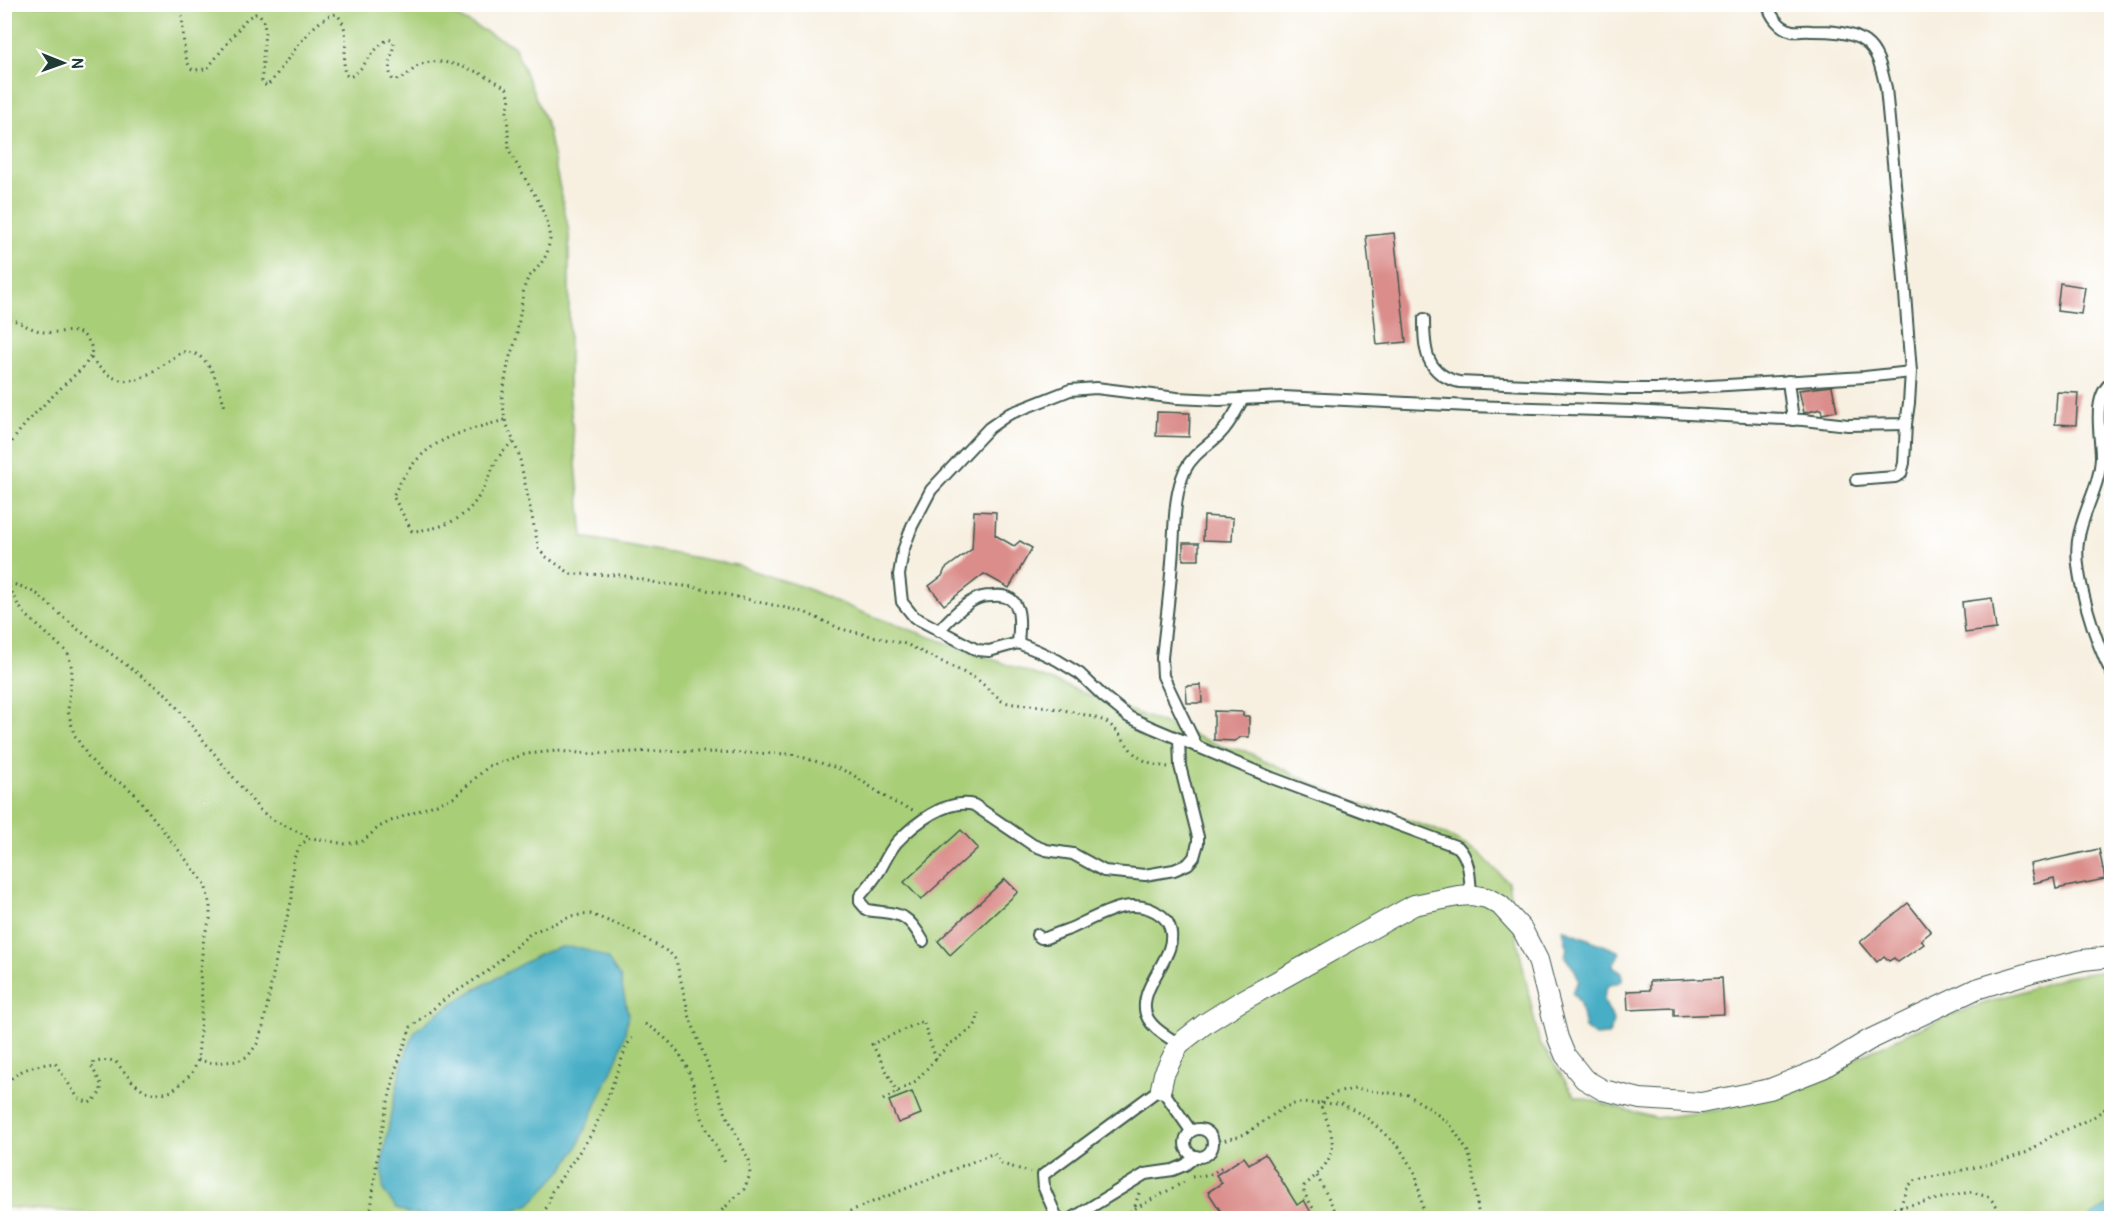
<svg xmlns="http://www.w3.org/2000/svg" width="2116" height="1223" font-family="Pangolin,sans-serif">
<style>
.green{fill:#a9ce78;stroke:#648656;stroke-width:1.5}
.water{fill:#47aec6;stroke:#33767d;stroke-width:1.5}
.building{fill:#da8d8a}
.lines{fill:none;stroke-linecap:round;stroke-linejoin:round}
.lane-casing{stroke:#3f584e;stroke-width:14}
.street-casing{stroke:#3f584e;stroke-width:22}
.path{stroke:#3f584e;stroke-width:3;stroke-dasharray:1.5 4.5;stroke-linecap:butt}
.lane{stroke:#fff;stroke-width:10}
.street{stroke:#fff;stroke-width:20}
</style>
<rect width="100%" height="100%" fill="#fff"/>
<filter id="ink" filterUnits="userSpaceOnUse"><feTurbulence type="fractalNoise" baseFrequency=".0167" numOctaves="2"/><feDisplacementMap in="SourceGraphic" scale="12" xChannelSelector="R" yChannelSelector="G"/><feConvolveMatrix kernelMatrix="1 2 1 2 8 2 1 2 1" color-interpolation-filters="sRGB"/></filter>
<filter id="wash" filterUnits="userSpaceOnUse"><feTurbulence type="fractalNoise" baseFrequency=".008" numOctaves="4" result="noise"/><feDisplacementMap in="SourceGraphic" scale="24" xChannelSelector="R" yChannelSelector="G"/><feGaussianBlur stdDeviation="1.35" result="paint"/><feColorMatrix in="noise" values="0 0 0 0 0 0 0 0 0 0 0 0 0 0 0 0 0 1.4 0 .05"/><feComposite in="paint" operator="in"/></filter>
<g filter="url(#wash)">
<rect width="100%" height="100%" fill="#f7f0e1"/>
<path class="green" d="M4,5H420L444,10L514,46L546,122L569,232V392L583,537L736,565L803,587L861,612L1072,688L1224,747L1245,751L1339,796L1436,830L1477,851L1508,882L1518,944L1539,1041L1575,1096L1656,1118L1718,1110L1795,1088L1911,1032L1967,1009L2066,977L2111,970V1218H116L111,1215L5,1207Z"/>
<g class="water">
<path d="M1563,929L1620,952L1613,966L1615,969L1622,972V981L1608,986C1599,1004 1608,1004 1613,1020L1611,1031L1608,1035L1595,1036L1585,1028L1580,1003L1572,992L1579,981L1575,970L1565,957L1567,947Z"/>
<path d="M561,947L582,948L607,958L620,977L628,1014L625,1033L619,1054L576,1150L563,1169L542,1192L530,1204L517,1209L482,1216L410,1214L396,1208L383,1190L382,1162L391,1113L403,1060L415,1031L438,1013L469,993L540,954Z"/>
<path d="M2111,1203V1218H2089Z"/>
</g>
<g id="blocks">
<g class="building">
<path d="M1394,233L1406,342L1377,345L1366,236Z"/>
<path d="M2060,283L2085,287L2081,314L2057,311Z"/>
<path d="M1832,386L1837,411L1822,414L1821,409L1804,413L1799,390Z"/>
<path d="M2057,392L2078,393L2076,425L2055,424Z"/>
<path d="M1157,412L1190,413L1189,437L1156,436Z"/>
<path d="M974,511L996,512L995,535L1014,546L1020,541L1032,548L1009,588L984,574L944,605L929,586L942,576L945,569L972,549Z"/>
<path d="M1204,516L1233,518L1232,541L1203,540Z"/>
<rect x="1183" y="543" width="16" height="17"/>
<path d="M1992,598L1996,629L1965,633L1962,602Z"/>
<path d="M1201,685L1202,703H1187L1186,686Z"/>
<path d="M1214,711L1243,712V716H1249V737H1241L1235,741L1214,740Z"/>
<path d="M961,830L978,848L921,900L904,882Z"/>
<path d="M2099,849L2105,879L2056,889L2054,878L2034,883L2030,864Z"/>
<path d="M1005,879L1018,892L950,955L938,941Z"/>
<path d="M1908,903L1931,932L1921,940L1924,944L1898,962L1894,958L1889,961L1884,956L1877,962L1860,942Z"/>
<path d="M1722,978L1724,1014L1674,1016V1008L1628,1010L1627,991L1650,990V981Z"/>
<path d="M912,1092L921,1114L898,1123L889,1101Z"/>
<path d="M1265,1154L1297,1205L1304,1200L1314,1218H1225L1208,1192L1222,1183L1216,1175L1244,1157L1249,1164Z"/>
</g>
</g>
</g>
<g filter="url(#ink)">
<use href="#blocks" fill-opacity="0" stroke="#3f584e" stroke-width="1.5"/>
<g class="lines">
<g class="lane-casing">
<g id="lane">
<path d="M1424,319C1424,348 1425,374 1459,382L1624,389H1659L1865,377L1911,372L1903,268L1886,88C1882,72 1879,52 1865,42C1851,31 1827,31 1811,31C1805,30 1798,32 1792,31C1780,28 1770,16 1768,4"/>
<path d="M1788,381L1793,420"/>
<path d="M2112,382C2091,397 2101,435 2101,457C2100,487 2082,512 2078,541C2073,574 2096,644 2112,674"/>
<path d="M1856,480L1895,477L1901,474L1904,463L1906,424"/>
<path d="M938,631C949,620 960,607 974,600C979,597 986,596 992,596C1024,592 1020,622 1018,643"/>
<path d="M1197,747L1163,676L1162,658C1166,621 1171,584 1173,547C1175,521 1174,495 1185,470C1193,454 1208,446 1220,434C1230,424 1236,411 1243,399"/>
<path d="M1471,895C1470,879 1470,859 1458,847L1272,778L1153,728L1129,717L1102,695L1080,674L1057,660L1038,651L1018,643L989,651L977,650L914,617L902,602L899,575L903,551L912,526L931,490L989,428L1009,414L1070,390L1096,388L1177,398L1219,400L1283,397L1470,406L1632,411L1803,420L1848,425L1906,424L1909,403L1911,372"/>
<path d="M1037,935L1041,938H1046C1055,934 1064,931 1072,928C1100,915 1133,893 1162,916C1172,924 1173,938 1169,949C1163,967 1143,989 1145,1009C1146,1025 1166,1036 1179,1044"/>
<path d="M923,941C906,910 899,915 867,910L860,902V896C867,888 874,880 880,870C885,861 890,850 897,842C915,823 947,798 974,805L1033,845L1046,850L1073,854L1104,871L1145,875L1174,870L1188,864L1194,857L1198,843V837L1180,766L1179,739"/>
<circle cx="1199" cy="1143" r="14"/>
<path d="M1057,1218L1044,1188L1043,1175L1161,1088L1191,1131"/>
<path d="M1073,1218L1145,1174L1173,1170L1185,1165L1196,1156"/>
</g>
</g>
<g class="street-casing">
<path id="street" d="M1161,1088L1164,1074L1179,1044L1206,1023L1238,1003L1414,905L1458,896L1471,895L1487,898L1500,905L1522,929L1538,960L1558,1038L1565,1055L1584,1079L1603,1090L1640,1099L1701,1103L1770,1089L1823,1068L1869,1040L1976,989L2036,971L2083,960L2112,957"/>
</g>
<g class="path">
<path d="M180,4C185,21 180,60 193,70L207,69L247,18L255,14H259L263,19L265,29L262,75V83L267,86C285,67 310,19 336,14C351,27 344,51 344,69L345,74L349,77C363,73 371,48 389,39L393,41L394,44C392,55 386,70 393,80C407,80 411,68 422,64C445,55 489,75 507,89L510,98L507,112L509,151L540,204L548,226L550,239L547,254L540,265L528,278L524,288L516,340L509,359L502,397L505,420L519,455L539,550L545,556L571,574L621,575L657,583L693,587L804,612L841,629L906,644L977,679L1002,701C1015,706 1027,704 1040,706C1061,709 1085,714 1105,721C1134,741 1122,760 1168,767"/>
<path d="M4,316C17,320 27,328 40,331C60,337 83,320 92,349C90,365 75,374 64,385C43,406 17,428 4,456"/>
<path d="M91,358C125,400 146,375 182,352C210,349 218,385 225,407"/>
<path d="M505,420C449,435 420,441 393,496L412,531C444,529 468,519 483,489C493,469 495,456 513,442"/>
<path d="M4,576L18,605L25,614L68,653L72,669L68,711L74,734L89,758L104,774L126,786L134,793L205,884L210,905V919L204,936L200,972L202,1002L198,1060L192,1073L185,1080L172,1091L165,1093H152L145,1091L133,1082L116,1062L110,1060L94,1062L91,1065L101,1084V1092L93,1101L89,1103L78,1098L55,1063C32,1066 21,1068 4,1085"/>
<path d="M9,583L23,587L37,594L76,628L166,694L259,809L271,819L311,838"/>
<path d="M645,1024C671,1040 684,1054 693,1084C696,1094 697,1105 701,1115C707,1132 717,1149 726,1164"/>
<path d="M198,1060L213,1063L238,1061L248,1056L257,1044L263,1027L277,954L292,899L293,860L301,844L311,838L346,844L363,841L379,827L391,821L453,798L489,766L526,754L557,751L592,754L655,751L792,754L840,769L850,773L893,802L913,810"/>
<path d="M898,1093L872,1044L923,1021L936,1059"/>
<path d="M883,1100L916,1081L947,1046L973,1028L977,1022L978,1013"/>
<path d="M1213,1142L1223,1141L1245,1134L1285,1107L1297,1103L1341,1104L1365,1116L1399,1147L1416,1175L1425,1218"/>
<path d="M1317,1176L1339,1218"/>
<path d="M1192,1177L1212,1174L1222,1167L1224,1170"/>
<path d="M1139,1193L1134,1209L1184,1182"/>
<path d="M1882,1211L1970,1192L1989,1197L2007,1218"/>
<path d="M378,1218L371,1211L378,1149L387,1106L397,1065L411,1027L445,999L488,971L531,933L572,916L590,914L627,928L670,953L676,960L689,1015L726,1114L749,1160L750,1175L744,1189L714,1218"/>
<path d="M538,1218L547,1207L552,1191L591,1135L603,1110L627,1045L632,1038"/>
<path d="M833,1218L994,1153L1002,1164L1030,1172"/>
<path d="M1120,1218L1134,1209"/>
<path d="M1319,1218L1304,1193V1186C1339,1157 1338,1144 1320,1104L1332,1094L1354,1089L1408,1095L1426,1106L1450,1124L1468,1152L1471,1161L1479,1218"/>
<path d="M1897,1218C1902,1206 1903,1189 1914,1181L1999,1162L2028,1152L2050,1137L2092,1118L2112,1104"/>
</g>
<use href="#lane" class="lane"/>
<use href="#street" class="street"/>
</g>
</g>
<rect width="2116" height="1223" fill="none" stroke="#fff" stroke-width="24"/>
<g transform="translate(63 63) rotate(91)" stroke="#ffffff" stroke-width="4.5" paint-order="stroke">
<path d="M0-4.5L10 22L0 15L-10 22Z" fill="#1f3d34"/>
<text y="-9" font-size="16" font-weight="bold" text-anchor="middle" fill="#1f3d34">N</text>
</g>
</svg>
